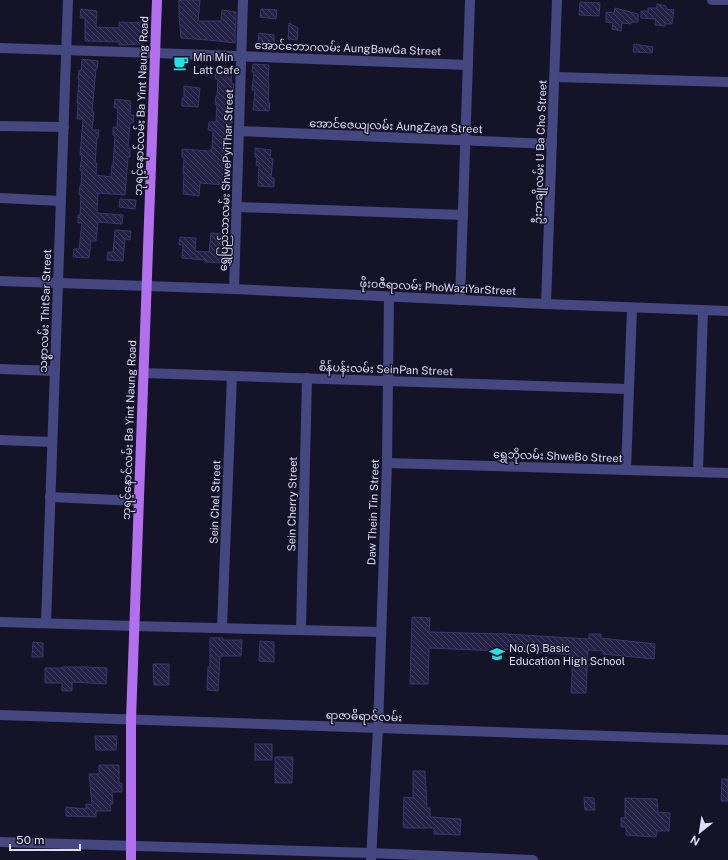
<svg xmlns="http://www.w3.org/2000/svg" width="728" height="860" font-family="'Public Sans','Noto Sans Myanmar',sans-serif">
<style>
.building{fill:url(#building-back-hatch);stroke:#3c366f}
.lines{fill:none;stroke-linecap:round;stroke-linejoin:round}
.minor{stroke:#444780;stroke-width:10}
.major{stroke:#b370ee;stroke-width:10}
.labels{text-anchor:middle;stroke-width:3;stroke-linejoin:round;paint-order:stroke}
.street-label{font-size:11px;fill:#ddddfb;stroke:#141327}
.poi-label{font-size:11px;fill:#ddddfb;stroke:#141327;text-anchor:start}
</style>
<defs>
<pattern id="building-back-hatch" width="6" height="6" patternUnits="userSpaceOnUse"><rect width="6" height="6" fill="#252145"/><path d="M-1 5l2 2M0 0l6 6M5-1l2 2" fill="none" stroke="#444161"/></pattern>
</defs>
<rect width="100%" height="100%" fill="#141327"/>
<g class="building">
<path d="M179,0H200L198,21H221L222,10L236,12L235,43L208,40L181,38L179,16Z"/>
<path d="M580,2L600,3L599,16L579,15Z"/>
<path d="M657,4L666,6V9L674,10L672,24H665V26L655,25L656,19L641,18V11H648V8H657Z"/>
<path d="M615,8L638,14V22H631V24L622,23L621,31L612,29L613,23L606,22V12L614,13Z"/>
<path d="M81,9L97,11L96,27L119,28V22L145,23L143,44L119,45V42L85,41V18H80Z"/>
<path d="M261,9L277,10L276,19L260,17Z"/>
<path d="M289,23L298,28L297,40L288,39Z"/>
<path d="M259,33L274,35V43L258,42Z"/>
<path d="M634,44L653,47L652,53L633,52Z"/>
<path d="M82,59L98,61L97,69H96L92,112H94L92,130H99L98,138H97L95,163H97L96,175L111,177L112,165H113L115,135H113V127H117L118,108H114L115,99L131,101L130,115H134L133,123H130L128,148L130,149V157H128L125,195L98,193L97,213L123,215L122,224L98,222L96,241H91L89,258L73,257L74,249H79L82,223H78V215H80L81,195H79L80,186H81L82,171L80,170L82,155H80L83,119H77L78,103H77L79,79H78L79,70L81,71Z"/>
<path d="M253,64L269,65L268,83H269L268,103H270L269,111L253,110L255,90H252L254,72H252Z"/>
<path d="M216,70L232,72L231,83L234,84L230,114H232V123H230L228,143H227L226,164H227L224,185L200,183L199,196L183,194L184,174H183L184,157H182V149L210,151L211,149H212L213,131L208,130L209,122H216L217,105L215,104L216,96H217L218,79H215Z"/>
<path d="M184,86L200,88L198,107L182,106V98H184Z"/>
<path d="M255,148L271,150L270,158L273,159L271,178H274V187L258,186L259,166L256,165L257,157H255Z"/>
<path d="M120,199L136,200L135,209L119,207Z"/>
<path d="M115,230L131,231L130,240L125,239L123,261L107,260L108,252H113Z"/>
<path d="M211,233L227,234L226,242H223L221,263L205,262V260L182,258L183,245H179L180,237L196,238L195,251L209,252Z"/>
<path d="M412,617L430,618L429,632L506,634L589,639V634H601V638L655,644L654,659L603,654V651L588,650L586,693H571L573,655L499,649V651L429,648L428,684H410Z"/>
<path d="M210,638H223V640H242L241,656H220L218,691L207,690L208,667H210Z"/>
<path d="M260,641L274,642V662L259,661Z"/>
<path d="M33,642L43,643V657H32Z"/>
<path d="M153,664H169V685H154Z"/>
<path d="M62,667H84L107,668L106,684L72,682V691H62V683H45V668H62Z"/>
<path d="M95,736H117L116,750H96Z"/>
<rect x="255" y="744" width="17" height="16"/>
<path d="M275,757H293L292,783H275Z"/>
<path d="M99,765H119V783H122V792H112L113,804H110L111,811H96V817L66,816V807L86,809V804L92,805L89,774H99Z"/>
<path d="M413,771H425L427,808H430V817L460,819H461L460,835L434,834V828H404V827L403,826L404,797L413,798Z"/>
<path d="M722,779H728V801H721Z"/>
<path d="M584,797L594,798L595,810H585Z"/>
<path d="M625,798L657,799L658,812L670,813L669,831H657L656,837L626,835V827H621V818H625Z"/>
</g>
<g class="lines">
<g class="minor">
<path d="M712,0H728"/>
<path d="M0,48L155,53L468,65"/>
<path d="M555,77L728,82"/>
<path d="M0,126L64,127"/>
<path d="M239,131L552,144"/>
<path d="M0,198L61,201"/>
<path d="M237,207L463,215"/>
<path d="M0,281L234,289L546,304L728,311"/>
<path d="M234,289L243,0"/>
<path d="M460,300L470,0"/>
<path d="M546,304L557,0"/>
<path d="M0,369L55,371"/>
<path d="M143,373L629,389"/>
<path d="M0,440L52,442"/>
<path d="M387,463L728,473"/>
<path d="M626,470L632,308"/>
<path d="M698,472L703,310"/>
<path d="M50,497L138,501"/>
<path d="M0,622L134,626L381,632"/>
<path d="M46,623L68,0"/>
<path d="M222,628L232,376"/>
<path d="M301,630L307,378"/>
<path d="M0,715L728,740"/>
<path d="M0,842L371,853L533,860"/>
<path d="M371,860L378,728L387,463L389,297"/>
</g>
<path class="major" d="M131,860V719L157,0"/>
</g>
<defs>
<g id="cafe-bare" transform="scale(1.2)"><path d="M-5.5-4.5H6V0H3Q3 3.5 0 3.5H-2.5Q-5.5 3.5-5.5 0ZM3-3.2v2h1.7v-2ZM-6 4.5H4V6H-6Z" fill="#1fe4e4" stroke="#141327" stroke-width="2.5" paint-order="stroke"/></g>
<g id="school-bare" transform="scale(1.2)"><path d="M0-5L7-2L0 1L-7-2ZM-4 1L0 2.5L4 1V4Q0 6-4 4Z" fill="#1fe4e4" stroke="#141327" stroke-width="2.5" paint-order="stroke"/></g>
</defs>
<g fill-rule="evenodd">
<use href="#cafe-bare" x="181" y="63"/>
<use href="#school-bare" x="497" y="654"/>
</g>
<g class="labels">
<g class="street-label">
<text transform="translate(348 48) rotate(2)" y="4">အောင်ဘောဂလမ်း AungBawGa Street</text>
<text transform="translate(141 106) rotate(-88)" y="4">ဘုရင့်နောင်လမ်း Ba Yint Naung Road</text>
<text transform="translate(396 126) rotate(2)" y="4">အောင်ဇေယျလမ်း AungZaya Street</text>
<text transform="translate(540 152) rotate(-88)" y="4">ဦးဘချိုလမ်း U Ba Cho Street</text>
<text transform="translate(226 180) rotate(-88)" y="4">ရွှေပြည်သာလမ်း ShwePyiThar Street</text>
<text transform="translate(438 287) rotate(3)" y="4">ဖိုးဝဇီရာလမ်း PhoWaziYarStreet</text>
<text transform="translate(45 311) rotate(-88)" y="4">သစ္စာလမ်း ThitSar Street</text>
<text transform="translate(386 369) rotate(2)" y="4">စိန်ပန်းလမ်း SeinPan Street</text>
<text transform="translate(129 430) rotate(-88)" y="4">ဘုရင့်နောင်လမ်း Ba Yint Naung Road</text>
<text transform="translate(558 456) rotate(2)" y="4">ရွှေဘိုလမ်း ShweBo Street</text>
<text transform="translate(215 502) rotate(-88)" y="4">Sein Chel Street</text>
<text transform="translate(292 504) rotate(-89)" y="4">Sein Cherry Street</text>
<text transform="translate(373 512) rotate(-88)" y="4">Daw Thein Tin Street</text>
<text transform="translate(364 716) rotate(2)" y="4">ရာဇာဓိရာဇ်လမ်း</text>
</g>
<g class="poi-label">
<text x="193" y="61">Min Min<tspan x="193" dy="13">Latt Cafe</tspan></text>
<text x="509" y="652">No.(3) Basic<tspan x="509" dy="13">Education High School</tspan></text>
</g>
</g>
<g transform="translate(700 832) rotate(210)" stroke="#141327" stroke-width="3" paint-order="stroke">
<path d="M0-3L7 15L0 10L-7 15Z" fill="#ddddfb"/>
<text y="-6" font-size="11" font-weight="bold" text-anchor="middle" fill="#ddddfb">N</text>
</g>
<path d="M10 844v6h70v-6" fill="none" stroke="#ddddfb" stroke-width="2"/>
<text x="16" y="844" font-size="12" fill="#ddddfb" stroke="#141327" stroke-width="3" paint-order="stroke">50 m</text>
</svg>
